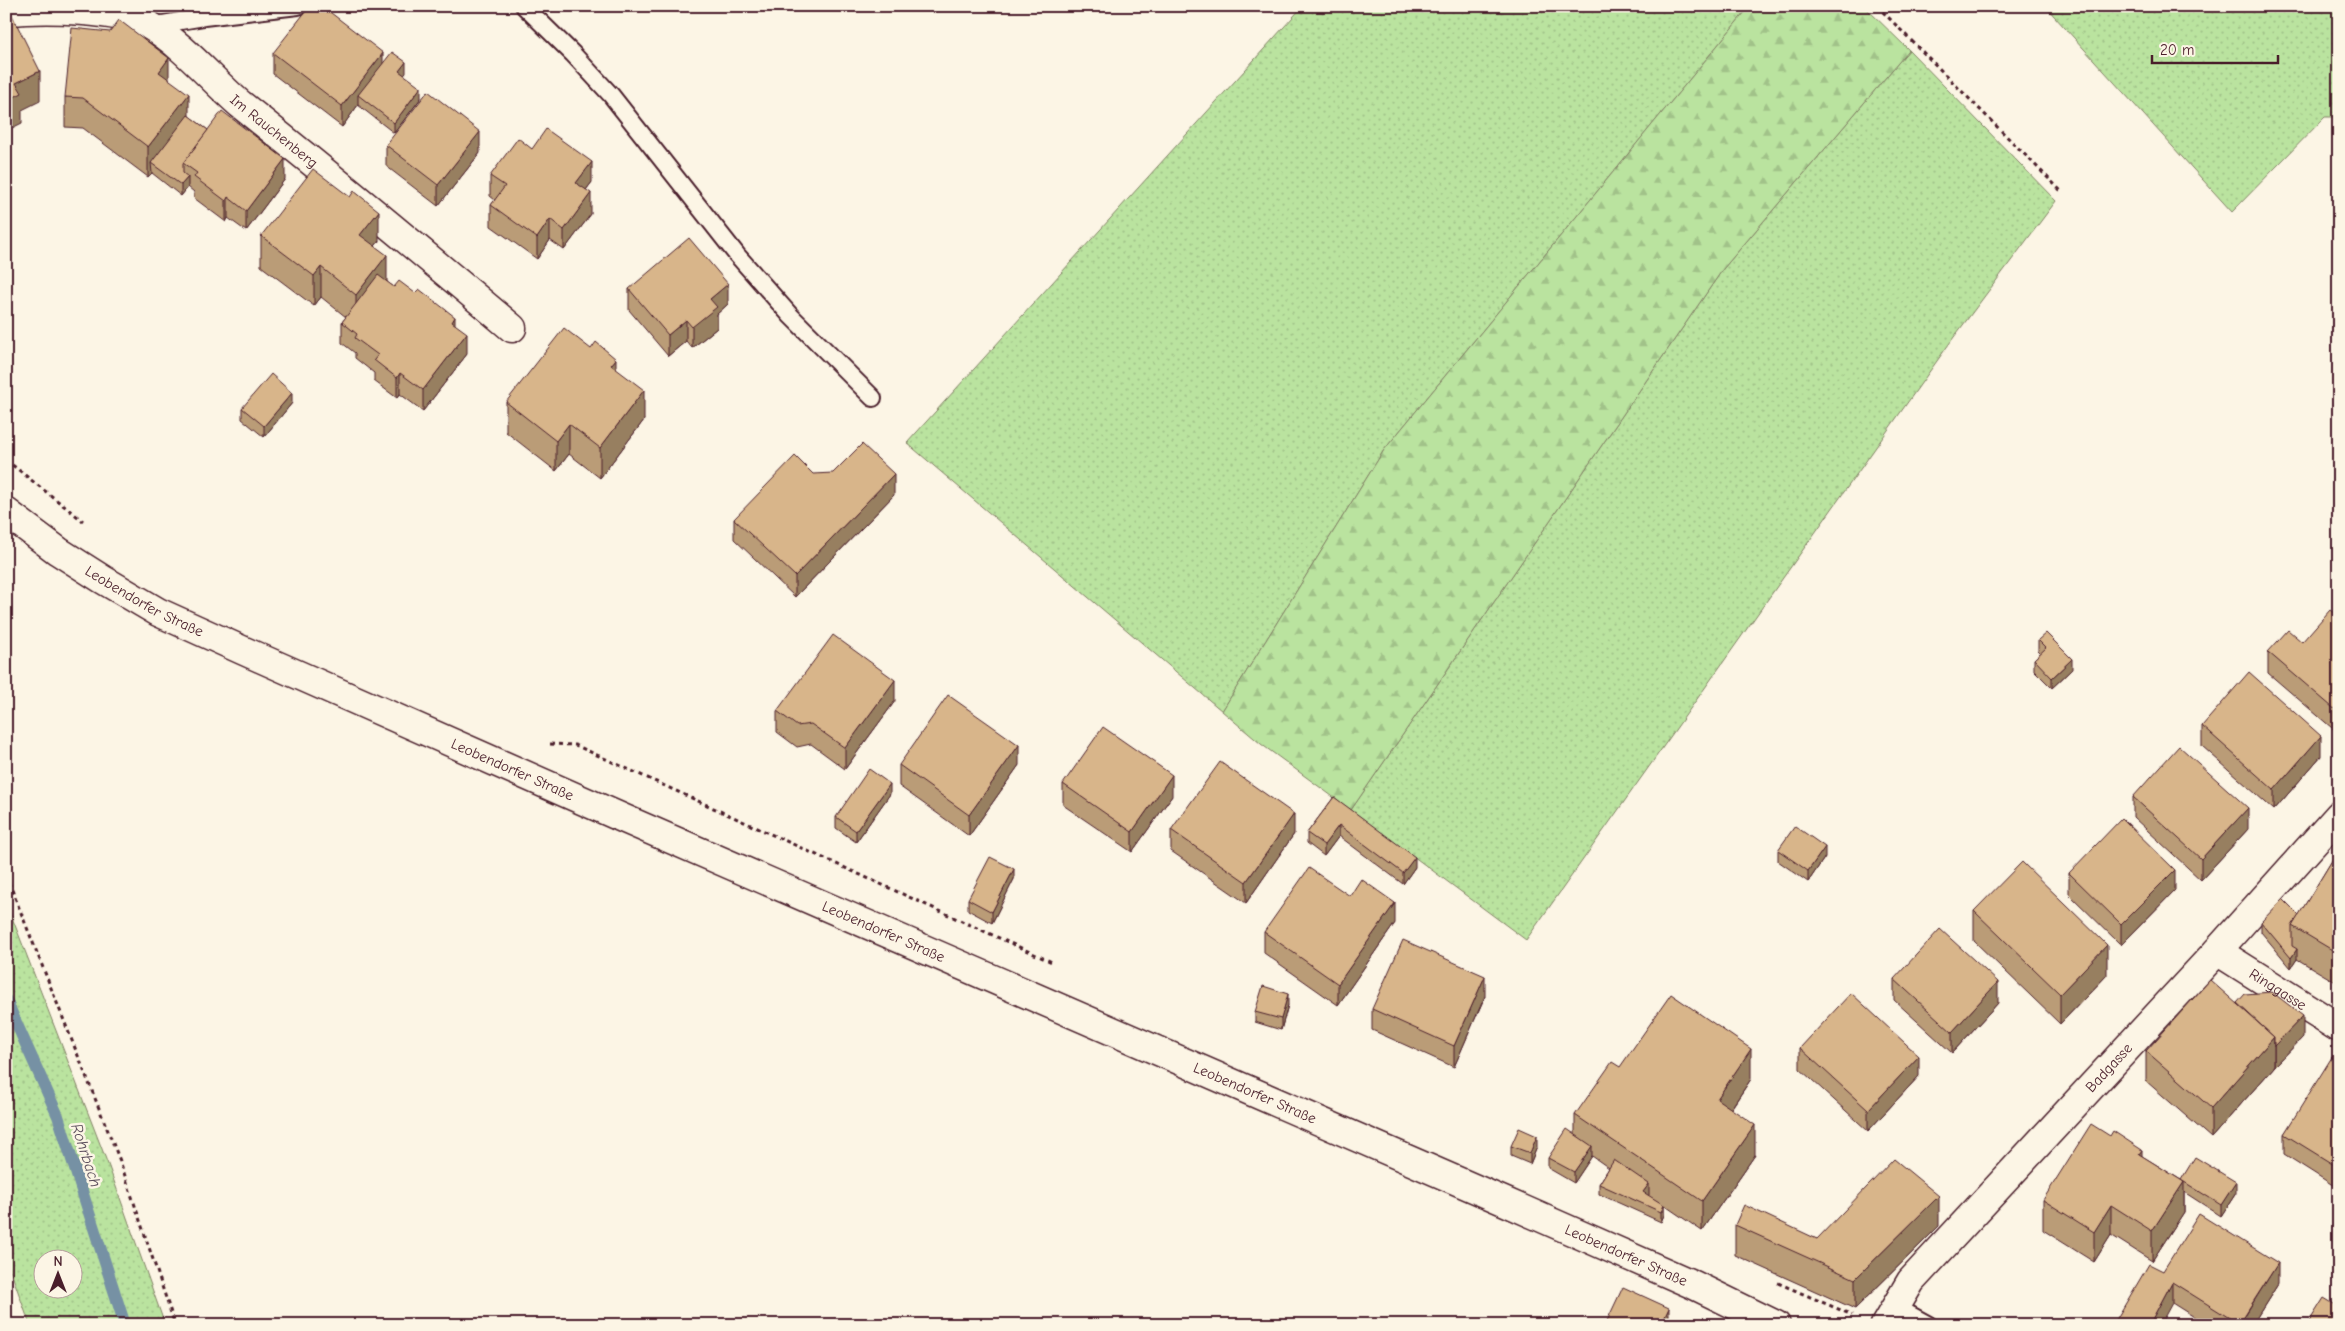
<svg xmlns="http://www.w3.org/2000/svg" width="2345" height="1331" font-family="'Comic Neue',sans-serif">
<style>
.grass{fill:url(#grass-dots);stroke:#828165;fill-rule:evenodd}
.forest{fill:url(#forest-firs);stroke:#828165}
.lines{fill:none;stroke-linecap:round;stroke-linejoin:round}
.stream{stroke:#7691a4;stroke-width:12}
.service-casing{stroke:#4a1f2b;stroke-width:20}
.minor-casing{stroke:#4a1f2b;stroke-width:31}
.secondary-casing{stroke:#4a1f2b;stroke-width:31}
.path{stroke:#4a1f2b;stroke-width:3;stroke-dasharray:4 4;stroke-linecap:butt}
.service{stroke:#fcf5e5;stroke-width:16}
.minor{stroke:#fcf5e5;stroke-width:28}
.secondary{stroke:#fcf5e5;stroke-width:28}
.wall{fill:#ba9c77;stroke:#4a1f2b}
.shaded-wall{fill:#977f61;stroke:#4a1f2b}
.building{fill:#d8b58a;stroke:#4a1f2b}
.labels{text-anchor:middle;stroke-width:5;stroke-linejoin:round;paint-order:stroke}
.street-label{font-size:15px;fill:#4a1f2b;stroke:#fcf5e5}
.water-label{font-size:16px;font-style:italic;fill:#5c4e5d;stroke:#fcf5e5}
</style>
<defs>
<pattern id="grass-dots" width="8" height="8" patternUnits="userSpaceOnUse" patternTransform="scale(1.25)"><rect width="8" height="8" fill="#bae39f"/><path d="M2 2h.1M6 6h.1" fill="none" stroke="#a1c289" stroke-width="1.8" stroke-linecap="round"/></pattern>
<pattern id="forest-firs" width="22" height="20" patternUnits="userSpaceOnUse" patternTransform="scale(1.25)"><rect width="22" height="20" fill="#bae39f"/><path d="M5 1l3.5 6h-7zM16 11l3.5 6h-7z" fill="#a1c289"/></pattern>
</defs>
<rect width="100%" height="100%" fill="#fcf5e5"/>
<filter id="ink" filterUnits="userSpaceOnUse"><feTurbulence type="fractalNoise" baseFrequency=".02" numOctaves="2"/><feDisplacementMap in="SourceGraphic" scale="10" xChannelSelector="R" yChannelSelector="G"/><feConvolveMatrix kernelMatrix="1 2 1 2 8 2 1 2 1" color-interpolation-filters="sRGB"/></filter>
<g filter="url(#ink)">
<g class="grass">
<path d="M1303,6H1750L1384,450L1222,711L907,443Z"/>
<path d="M2045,6H2339V117H2325L2232,212Z"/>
<path d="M1909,50L2056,201L1954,337L1526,940L1351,810L1723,269Z"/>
<path d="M6,902L109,1167L165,1325H30L6,1258ZM72,1258V1288H42V1258Z"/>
</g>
<path class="forest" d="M1750,6H1864L1909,50L1723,269L1351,810L1261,744L1222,711L1384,450Z"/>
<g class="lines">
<path class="stream" d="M6,1000L58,1116L125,1325"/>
<g class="service-casing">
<g id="service">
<path d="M524,6L573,54L611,95L737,255L790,315L873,398"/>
<path d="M151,26L204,17L298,6"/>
<path d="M1896,1307L1929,1325"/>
</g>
</g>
<g class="minor-casing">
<g id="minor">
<path id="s1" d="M6,12C42,7 121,9 152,27C181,43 213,81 240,104C332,177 422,252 512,328"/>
<path id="s2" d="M2217,951L2339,1028"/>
<path id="s3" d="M1885,1325L1911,1281L2217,951L2339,815"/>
</g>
</g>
<g class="secondary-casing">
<g id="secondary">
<path id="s4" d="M6,512L58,551L102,579L158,612L242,650L627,820L1508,1203L1694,1285L1776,1325"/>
</g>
</g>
<g class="path">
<path d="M1877,6L2063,193"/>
<path d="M6,460L83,521"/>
<path d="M550,744L575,745L1054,963"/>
<path d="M6,875L120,1161L175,1325"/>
<path d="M1778,1283L1852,1315"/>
</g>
<use href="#service" class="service"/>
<use href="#minor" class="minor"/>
<use href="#secondary" class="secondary"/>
</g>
<g class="wall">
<path d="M273,53L383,63L406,73L404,75L421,98L394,133L358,105L342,127L273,74Z"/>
<path d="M169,80L189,116L208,130L285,179L246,231L228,218L226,222L194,198V192L188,187L181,196L152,173L148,177L83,128L65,127V97Z"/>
<path d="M386,145L480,153L438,206L386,166Z"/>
<path d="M532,149L592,182L586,190L591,214L564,250L550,240L537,259L491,226V205L495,200L490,196V176Z"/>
<path d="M261,236L379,241L375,246L387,282L394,287L455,324L467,354L423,411L400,394L397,398L374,381V373L355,358V353L342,343V322L346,317L321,297L314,306L261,266Z"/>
<path d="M629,289L728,304L717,314V328L692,348L686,341L668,356L629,310Z"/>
<path d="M616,369L644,420L600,478L569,454L556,471L506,432V402Z"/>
<path d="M292,403L264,437L242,419V408Z"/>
<path d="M894,495L795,597L734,539V519Z"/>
<path d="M2339,617V734L2268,673V652L2302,642Z"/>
<path d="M2038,640L2072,669L2052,688L2034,670V659L2040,653L2038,651Z"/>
<path d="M895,701L845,769L811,744L797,747L777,732V711Z"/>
<path d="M2202,726L2321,756L2274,810L2202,746Z"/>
<path d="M899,765H1019L969,836L899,786Z"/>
<path d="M1063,784L1172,796L1132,852L1063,805Z"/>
<path d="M890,794L856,842L836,828V817Z"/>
<path d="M1334,797L1415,867L1403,884L1339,836L1324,856L1307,843V833Z"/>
<path d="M2133,797L2248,829L2201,880L2133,817Z"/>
<path d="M1171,830L1294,834L1246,903L1171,851Z"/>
<path d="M2339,849V984L2297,959L2291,968L2261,932V922L2299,915Z"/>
<path d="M1778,850L1825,857L1808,882L1778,861Z"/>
<path d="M2069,873L2175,890L2121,945L2069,894Z"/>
<path d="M1014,879L992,923L968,910V899Z"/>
<path d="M1350,896L1395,923L1338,1005L1264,953V932Z"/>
<path d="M1974,911L2107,975L2060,1024L1974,941Z"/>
<path d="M1894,979L1998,1003L1952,1053L1894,1000Z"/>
<path d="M1485,996L1454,1067L1372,1030V1009Z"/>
<path d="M2237,1003L2303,1037L2274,1067L2211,1138L2146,1081V1051Z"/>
<path d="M1288,1005L1281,1030L1255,1022V1012Z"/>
<path d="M1800,1048L1919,1076L1868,1131L1800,1069Z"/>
<path d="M2339,1061V1189L2284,1154V1134Z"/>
<path d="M1751,1079L1731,1109L1755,1155L1702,1231L1664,1205V1215L1661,1222L1599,1194V1184L1609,1168L1592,1156L1574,1183L1548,1168V1158L1575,1135V1115Z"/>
<path d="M1511,1146L1537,1147L1530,1164L1511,1156Z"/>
<path d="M2142,1156L2181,1180L2236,1193L2221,1216L2184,1192V1212L2152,1261L2111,1235L2094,1262L2043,1230V1200Z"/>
<path d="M1735,1225L1817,1239L1939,1226L1855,1309L1735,1255Z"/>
<path d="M2163,1271L2278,1284L2252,1325H2207L2172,1303Z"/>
</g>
<g class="shaded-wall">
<path d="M383,53V73L358,95V105L342,127V106Z"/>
<path d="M169,58V88L159,72Z"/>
<path d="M406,62V73L399,81V71Z"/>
<path d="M40,71V101L22,110V123L6,131V101L16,83Z"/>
<path d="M421,87V98L394,133V123Z"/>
<path d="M189,94V124L151,163L152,173L148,177V147Z"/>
<path d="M480,132V153L438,206V185Z"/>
<path d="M285,159V179L246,231V211Z"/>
<path d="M592,162V182L576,203V183Z"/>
<path d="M188,177V187L181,196V185Z"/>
<path d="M591,193V214L564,250V230Z"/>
<path d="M228,197V218L226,222V201Z"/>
<path d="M379,211V241L360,265V235Z"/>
<path d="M550,219V240L537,259V238Z"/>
<path d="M387,255V285L356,325V295Z"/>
<path d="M321,267V297L314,306V276Z"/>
<path d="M728,284V304L717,314V328L692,348V327L710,299Z"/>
<path d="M455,317V337L452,322Z"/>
<path d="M686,320V341L668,356V335Z"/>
<path d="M467,333V354L423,411V390Z"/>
<path d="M616,359V389L611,365Z"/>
<path d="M400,373V394L397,398V378Z"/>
<path d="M644,390V420L600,478V448Z"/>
<path d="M292,393V403L264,437V426Z"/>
<path d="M569,424V454L556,471V441Z"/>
<path d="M894,474V495L795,597V576Z"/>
<path d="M2072,659V669L2052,688V678Z"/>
<path d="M895,680V701L845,769V748Z"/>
<path d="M2321,736V756L2274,810V790Z"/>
<path d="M1019,745V765L969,836V815Z"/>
<path d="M1172,775V796L1132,852V832Z"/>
<path d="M890,784V794L856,842V831Z"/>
<path d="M2248,808V829L2201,880V859Z"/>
<path d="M1294,814V834L1246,903V882Z"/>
<path d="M1339,825V836L1324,856V845Z"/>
<path d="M1825,847V857L1808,882V871Z"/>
<path d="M1415,857V867L1403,884V873Z"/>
<path d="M1014,869V879L992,923V912Z"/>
<path d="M2175,870V890L2121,945V924Z"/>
<path d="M1395,903V923L1338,1005V984Z"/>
<path d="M2107,945V975L2060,1024V994Z"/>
<path d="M2297,949V959L2291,968V958Z"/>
<path d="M1485,976V996L1454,1067V1046Z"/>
<path d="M1998,982V1003L1952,1053V1032Z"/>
<path d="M1288,994V1005L1281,1030V1019Z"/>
<path d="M2303,1016V1037L2274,1067V1046Z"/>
<path d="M2274,1037V1067L2211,1138V1108Z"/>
<path d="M1751,1049V1079L1717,1129V1099Z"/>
<path d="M1919,1056V1076L1868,1131V1110Z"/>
<path d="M1755,1125V1155L1702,1231V1201Z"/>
<path d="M1537,1136V1147L1530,1164V1153Z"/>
<path d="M1592,1146V1156L1574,1183V1172Z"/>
<path d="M2142,1150V1180L2139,1154Z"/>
<path d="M2184,1182V1212L2152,1261V1231Z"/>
<path d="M2236,1182V1193L2221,1216V1205Z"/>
<path d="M1649,1184V1195L1643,1203V1192Z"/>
<path d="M1939,1196V1226L1855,1309V1279Z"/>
<path d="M1664,1205V1215L1661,1222V1212Z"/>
<path d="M2111,1205V1235L2094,1262V1232Z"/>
<path d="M2278,1263V1284L2252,1325H2239Z"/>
<path d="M2172,1282V1303L2160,1325H2149Z"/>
<path d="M1669,1308V1325H1661Z"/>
</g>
<g class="building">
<path d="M310,6H322L383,53L342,106L273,53Z"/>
<path d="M11,13L40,71L16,83L22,93L6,101V15Z"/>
<path d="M119,20L169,58L159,72L189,94L148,147L83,98L65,97L72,28L110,32Z"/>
<path d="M392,52L406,62L399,71L421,87L394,123L358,95Z"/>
<path d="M428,91L480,132L438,185L386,145Z"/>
<path d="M222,111L285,159L246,211L228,197L226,201L194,177L197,173L183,163Z"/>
<path d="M188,115L208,130L183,163V173L188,177L181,185L151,163Z"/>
<path d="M546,129L592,162L576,183L591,193L564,230L550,219L537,238L491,205L505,186L490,176L518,138L532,149Z"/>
<path d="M313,169L350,197L354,191L379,211L360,235L387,255L356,295L321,267L314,276L261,236Z"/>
<path d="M689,238L728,284L710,299L717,307L692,327L686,320L668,335L629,289Z"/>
<path d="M378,275L394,287L399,281L415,293L419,289L455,317L452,322L467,333L423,390L400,373L397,378L374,360L378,355L355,338L357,334L342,322Z"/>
<path d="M564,328L591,349L596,342L616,359L611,365L644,390L600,448L569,424L556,441L506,402Z"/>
<path d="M271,374L292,393L264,426L242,408Z"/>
<path d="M862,444L894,474L795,576L734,519L795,456L813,474L833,473Z"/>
<path d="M2330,610L2339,617V713L2268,652L2288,630L2302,642Z"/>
<path d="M2046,633L2072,659L2052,678L2034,659L2046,648L2038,640Z"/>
<path d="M833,635L895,680L845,748L811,724L797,726L777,711Z"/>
<path d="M2249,672L2321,736L2274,790L2202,726Z"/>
<path d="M948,695L1019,745L969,815L899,765Z"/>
<path d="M1103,727L1172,775L1132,832L1063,784Z"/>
<path d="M2179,746L2248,808L2201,859L2133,797Z"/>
<path d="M1220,762L1294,814L1246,882L1171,830Z"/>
<path d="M869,769L890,784L856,831L836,817Z"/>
<path d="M1334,797L1415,857L1403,873L1339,825L1324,845L1307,833Z"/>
<path d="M2122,818L2175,870L2121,924L2069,873Z"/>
<path d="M1795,826L1825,847L1808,871L1778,850Z"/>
<path d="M2339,849V954L2292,926Z"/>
<path d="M990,857L1014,869L992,912L968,899Z"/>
<path d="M2022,862L2107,945L2060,994L1974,911Z"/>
<path d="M1309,868L1350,896L1361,879L1395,903L1338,984L1264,932Z"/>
<path d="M2283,899L2299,915L2292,926V946L2297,949L2291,958L2261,922Z"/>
<path d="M1940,929L1998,982L1952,1032L1894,979Z"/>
<path d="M1403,940L1485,976L1454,1046L1372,1009Z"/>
<path d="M2210,980L2274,1037L2211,1108L2146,1051Z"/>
<path d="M1263,986L1288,994L1281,1019L1255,1012Z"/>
<path d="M2272,992L2303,1016L2274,1046V1037L2237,1003L2245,994Z"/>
<path d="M1851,993L1919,1056L1868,1110L1800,1048Z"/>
<path d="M1671,994L1751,1049L1717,1099L1755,1125L1702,1201L1575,1115L1612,1062L1620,1067Z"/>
<path d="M2332,1057L2339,1061V1168L2284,1134Z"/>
<path d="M2091,1124L2110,1136L2113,1131L2142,1150L2139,1154L2184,1182L2152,1231L2111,1205L2094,1232L2043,1200Z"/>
<path d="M1519,1128L1537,1136L1530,1153L1511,1146Z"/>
<path d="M1567,1129L1592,1146L1574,1172L1548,1158Z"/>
<path d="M2195,1157L2236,1182L2221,1205L2181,1180Z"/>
<path d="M1894,1159L1939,1196L1855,1279L1735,1225L1744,1205L1817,1239Z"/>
<path d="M1614,1160L1649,1184L1643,1192L1664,1205L1661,1212L1599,1184Z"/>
<path d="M2199,1214L2278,1263L2239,1324L2172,1282L2149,1325H2113L2149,1264L2163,1271Z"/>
<path d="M1623,1287L1669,1308L1661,1325H1605Z"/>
<path d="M2324,1298L2339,1307V1325H2307Z"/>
<path d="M1674,1320L1685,1325H1672Z"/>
</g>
</g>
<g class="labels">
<g class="street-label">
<text dy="5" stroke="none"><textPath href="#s1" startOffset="309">Im Rauchenberg</textPath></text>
<text dy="5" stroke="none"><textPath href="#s4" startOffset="165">Leobendorfer Straße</textPath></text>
<text dy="5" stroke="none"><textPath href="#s4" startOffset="570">Leobendorfer Straße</textPath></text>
<text dy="5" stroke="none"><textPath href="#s4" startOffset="975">Leobendorfer Straße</textPath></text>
<text dy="5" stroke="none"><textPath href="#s2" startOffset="72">Ringgasse</textPath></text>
<text dy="5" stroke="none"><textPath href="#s3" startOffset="342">Badgasse</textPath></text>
<text dy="5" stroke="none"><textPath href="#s4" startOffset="1380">Leobendorfer Straße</textPath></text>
<text dy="5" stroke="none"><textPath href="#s4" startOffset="1785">Leobendorfer Straße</textPath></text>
</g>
<g class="water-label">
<text transform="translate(87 1155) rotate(72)" y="6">Rohrbach</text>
</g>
</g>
<rect width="2345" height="1331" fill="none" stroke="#fcf5e5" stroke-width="25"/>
<rect x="12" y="12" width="2320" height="1306" fill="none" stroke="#4a1f2b" stroke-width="2" filter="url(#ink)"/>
<g transform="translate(58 1274)"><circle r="24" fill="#fcf5e5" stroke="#b59f9b"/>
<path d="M0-4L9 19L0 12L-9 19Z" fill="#4a1f2b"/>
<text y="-8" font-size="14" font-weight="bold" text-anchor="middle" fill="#4a1f2b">N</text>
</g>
<path d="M2152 55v8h126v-8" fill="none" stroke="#4a1f2b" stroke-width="2.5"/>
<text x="2160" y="55" font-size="15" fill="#4a1f2b" stroke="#fcf5e5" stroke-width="4" paint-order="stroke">20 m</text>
</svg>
